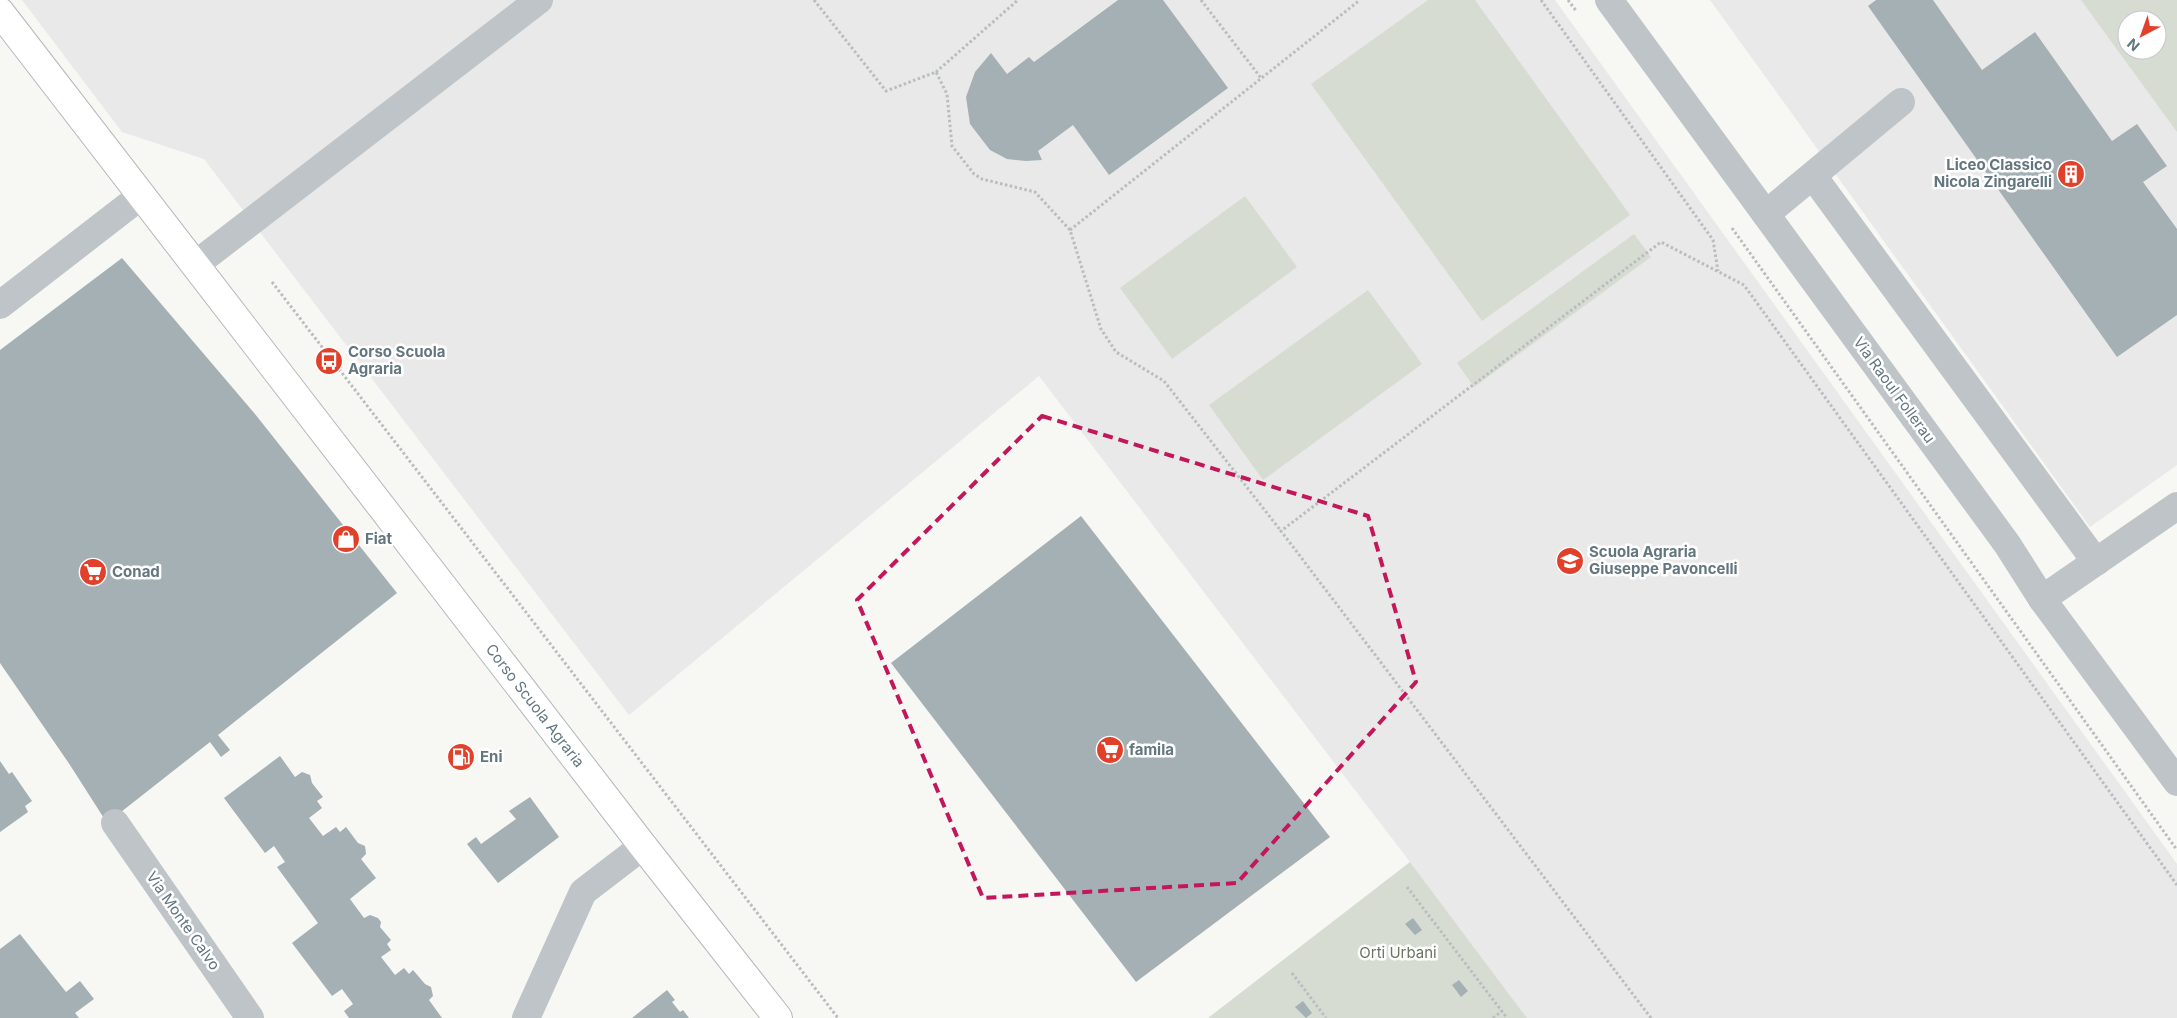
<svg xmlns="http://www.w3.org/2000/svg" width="2177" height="1018" font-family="Inter,sans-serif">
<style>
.built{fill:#e8e9e8;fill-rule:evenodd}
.green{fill:#d7dcd3;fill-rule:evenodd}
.building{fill:#a5b0b4}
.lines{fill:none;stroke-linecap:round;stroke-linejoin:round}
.major-casing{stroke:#b2b8bb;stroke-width:30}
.path{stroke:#b9bdbf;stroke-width:3;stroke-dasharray:2.5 2.5;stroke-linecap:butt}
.minor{stroke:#bec4c7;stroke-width:28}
.major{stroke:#fff;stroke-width:28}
.marked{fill:none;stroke:#c2185b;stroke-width:4;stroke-dasharray:10 6;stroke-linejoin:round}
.labels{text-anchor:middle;stroke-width:5;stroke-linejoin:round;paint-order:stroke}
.poi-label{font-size:15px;font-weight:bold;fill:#63767f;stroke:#fff;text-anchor:start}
.street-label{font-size:15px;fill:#63767f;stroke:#fff}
.park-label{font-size:15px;fill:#677761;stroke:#fff}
</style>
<rect width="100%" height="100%" fill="#f7f7f4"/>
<g class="built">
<path d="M22,0H1555L2177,864V1018H1527L1410,862L1039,376L629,715L204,159L122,132Z"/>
<path d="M1710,0H2177V465L2090,527ZM2127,20H2157V50H2127Z"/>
</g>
<g class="green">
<path d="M1428,0H1475L1630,215L1482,321L1311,84Z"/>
<path d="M2081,0H2177V132ZM2127,20H2157V50H2127Z"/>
<path d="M1245,196L1297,267L1172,359L1120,288Z"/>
<path d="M1634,234L1651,257L1474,387L1457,363Z"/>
<path d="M1368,290L1422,364L1263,480L1209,405Z"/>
<path d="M1410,862L1527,1018H1208Z"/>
</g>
<g class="building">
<path d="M1118,0H1163L1228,88L1109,175L1073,125L1038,151L1042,160L1026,161L1007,159L990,150L970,124L966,97L975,72L991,53L1007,74L1029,57L1034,62Z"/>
<path d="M1876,0H1933L1982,70L2035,32L2112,141L2137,124L2167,166L2143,182L2177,229V315L2117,357L1868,6Z"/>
<path d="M122,258L255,414L397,593L218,735L230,750L221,757L210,742L107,823L70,765L0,663V350Z"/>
<path d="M1081,516L1330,837L1136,982L891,663Z"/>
<path d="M280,756L295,777L302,772L310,775L312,783L323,797L317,801L322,808L309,818L323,836L336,827L340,832L346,827L358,843L365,846L366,854L361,859L376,878L350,899L364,918L370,915L378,918L381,922L380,927L391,940L387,944L391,950L381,957L395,975L404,968L409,974L413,970L425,984L431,987L433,996L429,1000L442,1018H349L344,1011L353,1004L342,989L332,996L292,943L318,923L277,867L285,862L274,846L265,853L224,798Z"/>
<path d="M0,761L9,774L12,772L32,801L25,806L28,812L0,832Z"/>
<path d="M530,797L559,837L498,883L467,844L476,837L481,844L516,819L509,811Z"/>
<path d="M1413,918L1422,930L1415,935L1405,924Z"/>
<path d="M20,934L66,992L80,981L94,999L75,1013L79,1018H0V949Z"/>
<path d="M1459,980L1468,991L1461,997L1452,985Z"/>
<path d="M667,990L675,1000L672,1002L680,1012L683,1010L689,1018H632Z"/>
<path d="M1303,1001L1312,1013L1306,1018L1295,1007Z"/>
</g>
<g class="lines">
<g class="major-casing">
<g id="major">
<path id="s1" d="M0,12L643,846L778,1018"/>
</g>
</g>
<g class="path">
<path d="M814,0L886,91L936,72L947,94L952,146L974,174L982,179L1035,192L1070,230L1101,329L1116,352L1164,381L1281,531"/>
<path d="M1201,0L1261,78"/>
<path d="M1541,0L1713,240L1718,271"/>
<path d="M1568,0L1577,12"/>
<path d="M936,72L1018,0"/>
<path d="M1732,228L2177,850"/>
<path d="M1070,230L1360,0"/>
<path d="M272,282L838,1018"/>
<path d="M1407,887L1507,1018"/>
<path d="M1292,973L1326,1018"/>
<path d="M1493,1018L1502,1011"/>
<path d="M1651,1018L1281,531L1661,242L1744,285L2177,885"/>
</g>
<g class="minor">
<path d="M1609,0L2007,544L2042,599L2177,782"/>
<path d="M1813,176L2096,562"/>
<path d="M1766,214L1901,102"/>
<path d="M196,264L539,0"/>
<path d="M0,305L142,195"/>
<path d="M2042,599L2177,506"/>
<path d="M115,823L250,1018"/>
<path d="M526,1018L583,892L643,846"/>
</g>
<use href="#major" class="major"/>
</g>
<path class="marked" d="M1042,416L1368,516L1416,682L1237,883L983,898L857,600Z"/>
<defs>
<g id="building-disc" transform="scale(1.4375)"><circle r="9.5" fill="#e1412a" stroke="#fff"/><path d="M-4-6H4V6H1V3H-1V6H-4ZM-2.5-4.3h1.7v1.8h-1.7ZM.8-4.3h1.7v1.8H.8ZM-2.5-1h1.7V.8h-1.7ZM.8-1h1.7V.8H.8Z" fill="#fff"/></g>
<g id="bus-disc" transform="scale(1.4375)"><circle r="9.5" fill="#e1412a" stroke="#fff"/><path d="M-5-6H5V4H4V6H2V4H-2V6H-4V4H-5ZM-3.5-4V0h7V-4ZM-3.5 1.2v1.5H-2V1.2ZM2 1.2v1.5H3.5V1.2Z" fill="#fff"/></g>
<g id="shop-disc" transform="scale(1.4375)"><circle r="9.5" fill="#e1412a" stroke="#fff"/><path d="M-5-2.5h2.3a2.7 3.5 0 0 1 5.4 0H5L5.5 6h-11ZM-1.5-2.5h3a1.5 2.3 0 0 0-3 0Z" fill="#fff"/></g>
<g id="school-disc" transform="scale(1.4375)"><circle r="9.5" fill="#e1412a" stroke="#fff"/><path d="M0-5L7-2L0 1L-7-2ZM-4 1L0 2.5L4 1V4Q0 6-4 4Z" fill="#fff"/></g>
<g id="supermarket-disc" transform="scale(1.4375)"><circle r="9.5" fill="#e1412a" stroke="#fff"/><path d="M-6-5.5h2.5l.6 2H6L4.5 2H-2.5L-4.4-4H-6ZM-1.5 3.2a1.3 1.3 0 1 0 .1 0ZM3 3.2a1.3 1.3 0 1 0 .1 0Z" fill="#fff"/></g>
<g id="fuel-disc" transform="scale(1.4375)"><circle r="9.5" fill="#e1412a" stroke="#fff"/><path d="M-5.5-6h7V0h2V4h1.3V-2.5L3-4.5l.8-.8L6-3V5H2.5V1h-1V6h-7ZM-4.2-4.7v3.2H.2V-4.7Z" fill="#fff"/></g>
</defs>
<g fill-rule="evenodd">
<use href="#building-disc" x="2071" y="174"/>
<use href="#bus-disc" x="329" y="361"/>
<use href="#shop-disc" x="346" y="539"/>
<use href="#school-disc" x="1570" y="561"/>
<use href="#supermarket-disc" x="93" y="572"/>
<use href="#supermarket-disc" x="1110" y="750"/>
<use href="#fuel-disc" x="461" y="757"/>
</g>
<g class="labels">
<g class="poi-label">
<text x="2052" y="170" text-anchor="end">Liceo Classico<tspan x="2052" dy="17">Nicola Zingarelli</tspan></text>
<text x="348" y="357">Corso Scuola<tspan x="348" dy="17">Agraria</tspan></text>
<text x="365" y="544">Fiat</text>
<text x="1589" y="557">Scuola Agraria<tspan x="1589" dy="17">Giuseppe Pavoncelli</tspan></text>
<text x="112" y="577">Conad</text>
<text x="1129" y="755">famila</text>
<text x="480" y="762">Eni</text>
</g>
<g class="street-label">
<text transform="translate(1894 390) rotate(54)" y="5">Via Raoul Follerau</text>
<text dy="5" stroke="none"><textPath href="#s1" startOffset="876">Corso Scuola Agraria</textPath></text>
<text transform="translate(183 921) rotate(55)" y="5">Via Monte Calvo</text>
</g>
<g class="park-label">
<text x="1398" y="958">Orti Urbani</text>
</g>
</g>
<g transform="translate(2142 35) rotate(221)"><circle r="24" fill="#ffffff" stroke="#c1c8cc"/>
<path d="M0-4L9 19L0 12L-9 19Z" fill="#e1412a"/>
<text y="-8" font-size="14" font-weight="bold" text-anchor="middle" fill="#63767f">N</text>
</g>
</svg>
